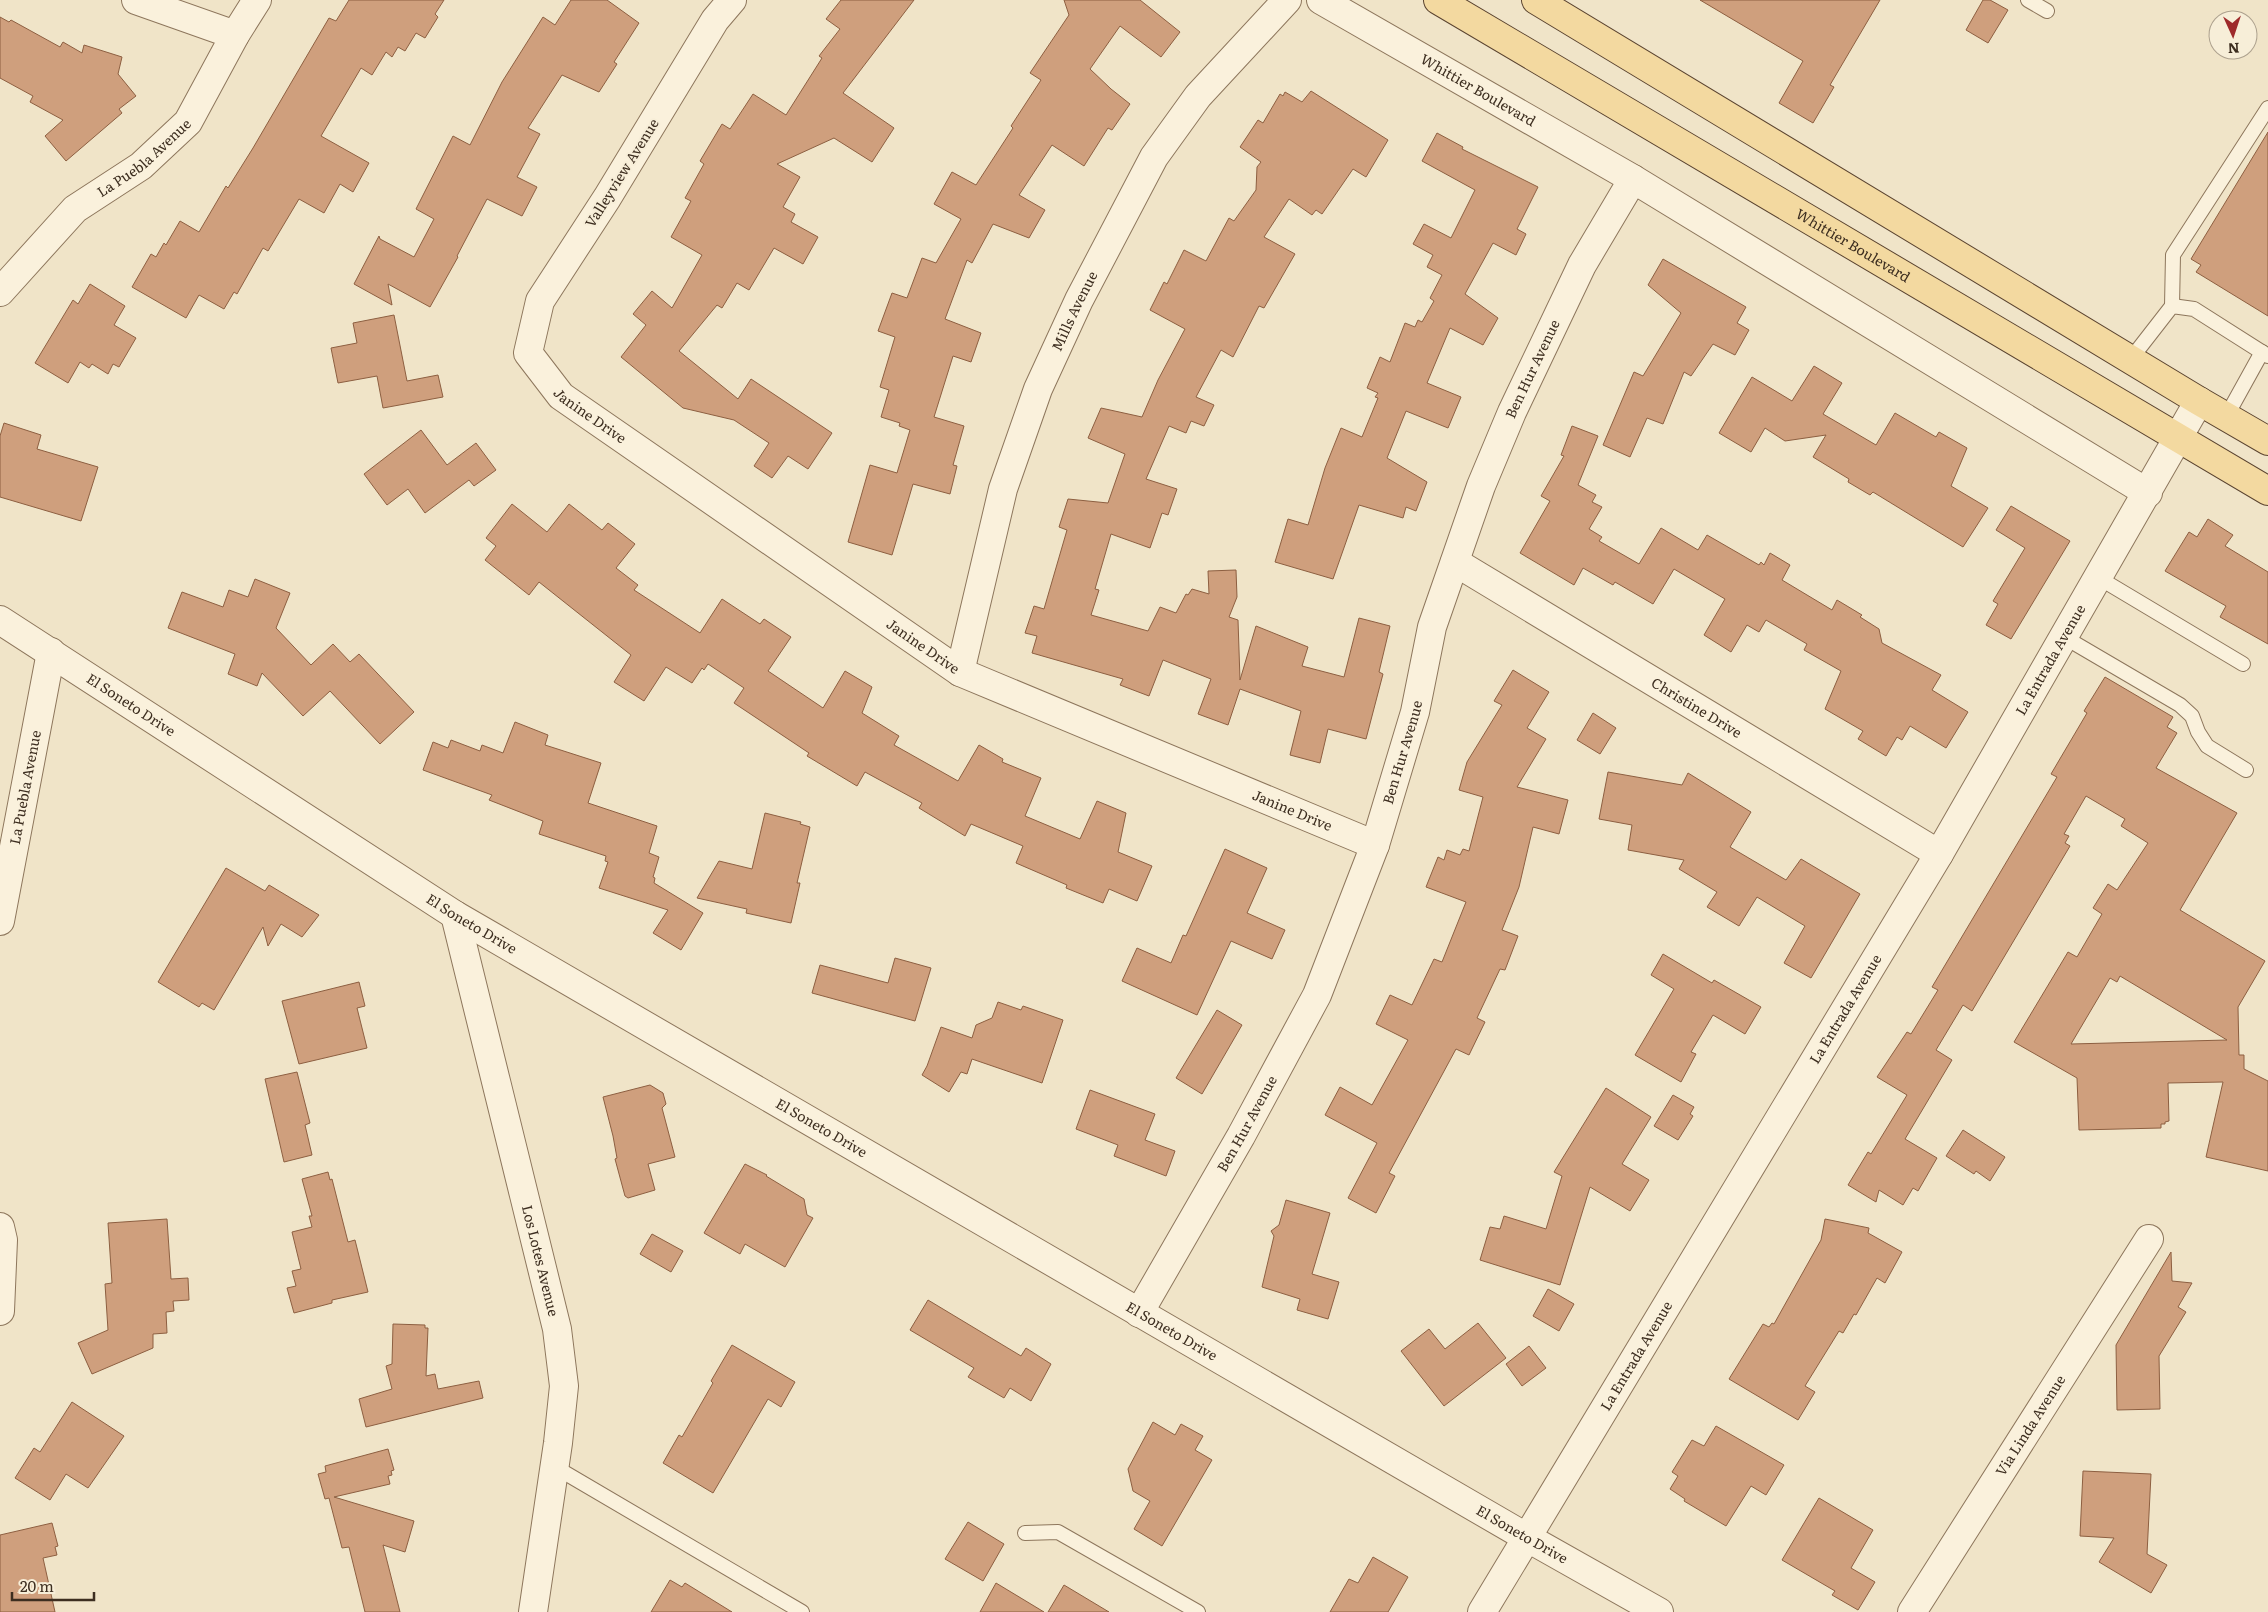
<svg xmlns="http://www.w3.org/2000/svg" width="2268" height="1612" font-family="Literata,serif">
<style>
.building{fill:#cf9f7d;stroke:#8d5f41;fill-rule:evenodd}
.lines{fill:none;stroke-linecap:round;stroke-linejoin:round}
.service-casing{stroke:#8d765c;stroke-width:16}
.minor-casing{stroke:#8d765c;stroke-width:30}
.primary-casing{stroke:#5b4430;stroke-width:30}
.service{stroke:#faf1dc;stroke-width:14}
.minor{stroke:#faf1dc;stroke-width:28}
.primary{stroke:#f3d9a0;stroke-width:28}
.labels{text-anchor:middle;stroke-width:4;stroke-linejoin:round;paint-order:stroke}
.street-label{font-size:14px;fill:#3d2e20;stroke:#f7eed8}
</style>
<rect width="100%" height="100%" fill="#f0e4c8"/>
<g class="building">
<path d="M349,0H444L435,14L438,17L425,38L416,33L405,51L398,47L392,57L386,52L372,75L361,68L321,136L369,163L353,192L340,184L324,213L299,199L268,251L263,248L237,294L234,292L224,309L199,295L186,318L132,287L151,254L156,257L164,243L166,245L180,221L199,232L226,186L228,188L253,148L329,18L336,21Z"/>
<path d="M571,0H607L639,23L614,62L617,64L599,92L562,75L528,128L540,134L517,177L537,187L522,216L487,199L457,256L458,257L430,307L388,284L392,305L354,284L379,236L380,239L414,257L434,219L416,209L453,136L470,145L502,82L543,17L555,25Z"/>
<path d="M841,0H914L843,93L894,128L872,162L834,138L777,164L800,177L783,207L795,214L791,222L818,237L803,264L774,248L749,290L737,283L722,308L717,305L679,351L738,399L751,379L832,433L808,469L788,456L772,478L754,466L769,443L734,420L683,408L621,357L646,325L633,314L652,291L672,308L702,255L671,237L691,201L685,198L704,164L700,161L722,124L730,129L753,94L786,115L822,58L819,56L840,29L826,19Z"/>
<path d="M1064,0H1140L1180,32L1161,57L1120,26L1090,69L1111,89L1130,104L1112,130L1108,128L1084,166L1052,145L1019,195L1045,210L1029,238L993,224L972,263L967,260L945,319L981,333L971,362L953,356L934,417L964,426L953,465L957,466L950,494L913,484L892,555L848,542L870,465L897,473L910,430L899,426L900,423L881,417L889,390L880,387L895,337L878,331L892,293L907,298L922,258L936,263L961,219L934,204L952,172L976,185L1013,128L1011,126L1041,80L1030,73L1069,15Z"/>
<path d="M1700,0H1880L1830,85L1834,87L1813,123L1779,103L1803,61Z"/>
<path d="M1983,0H1990L2008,10L1988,43L1966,30Z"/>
<path d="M0,17L9,22L11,20L60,47L63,42L82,53L84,45L122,57L118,74L136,96L119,109L122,113L66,161L45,136L63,120L30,102L33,96L0,78Z"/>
<path d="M1311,91L1388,140L1366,177L1353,169L1322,214L1316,210L1312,215L1289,199L1264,237L1295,254L1264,308L1259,306L1233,357L1221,350L1196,397L1214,405L1204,426L1191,421L1186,433L1169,426L1146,479L1177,489L1168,515L1162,513L1150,548L1111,534L1095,589L1099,590L1091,615L1148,631L1160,607L1176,613L1186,594L1188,595L1192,589L1209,594L1208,571L1236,570L1237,597L1229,617L1238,620L1240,680L1256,626L1308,647L1302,666L1344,677L1359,618L1390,626L1379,672L1383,674L1366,739L1328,729L1320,763L1290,755L1301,711L1240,689L1228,725L1198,714L1211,679L1163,660L1149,696L1120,685L1123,679L1032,653L1037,636L1025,633L1034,606L1044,609L1067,530L1059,527L1068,499L1108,503L1125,454L1088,438L1101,408L1142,417L1158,380L1185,329L1150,310L1164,282L1167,284L1184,250L1206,261L1229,218L1234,221L1256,190L1257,167L1261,162L1240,147L1258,120L1263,123L1280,94L1283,96L1285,92L1302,102Z"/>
<path d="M2268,132V316L2196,272L2201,265L2191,259Z"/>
<path d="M1437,133L1463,147L1462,149L1538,187L1517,229L1526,234L1516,255L1493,243L1465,294L1498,318L1483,345L1450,328L1427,383L1461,397L1448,428L1406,411L1387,458L1427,482L1416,511L1406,507L1403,518L1359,505L1333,579L1275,562L1288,519L1308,525L1325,468L1341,428L1362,437L1378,398L1375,397L1378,393L1367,388L1380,357L1390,362L1405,323L1415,327L1418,320L1422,322L1434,301L1430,298L1442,275L1427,267L1433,255L1413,244L1424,224L1451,238L1475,190L1422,161Z"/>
<path d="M1663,259L1746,307L1737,323L1749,330L1735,355L1713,344L1691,376L1684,372L1663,424L1647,418L1630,457L1603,445L1634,372L1643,376L1681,313L1648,285Z"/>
<path d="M90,284L125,306L114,325L136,338L119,367L113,364L108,374L92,364L89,368L80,362L68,383L35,363L73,300L78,304Z"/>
<path d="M394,315L407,381L438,375L443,397L383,408L377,376L338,383L331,348L357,343L353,323Z"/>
<path d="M1814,366L1842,383L1823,414L1876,445L1895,413L1936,437L1939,432L1967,448L1951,486L1988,508L1963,547L1873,492L1870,495L1848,482L1849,479L1813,457L1826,435L1785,441L1765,428L1751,452L1719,433L1752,377L1792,401Z"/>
<path d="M4,423L41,435L37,449L98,467L81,521L0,497V436Z"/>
<path d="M1572,426L1598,436L1578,485L1596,495L1592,502L1602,507L1589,529L1602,537L1599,541L1639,564L1661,528L1698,550L1707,535L1759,565L1761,562L1764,565L1770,553L1790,565L1782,580L1832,610L1837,600L1862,615L1860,617L1879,629L1882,643L1941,675L1932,690L1968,712L1946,748L1910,726L1902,740L1897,737L1886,756L1858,739L1863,731L1825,709L1841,671L1804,650L1807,644L1766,620L1759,632L1747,625L1731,652L1704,635L1725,599L1674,569L1653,604L1615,582L1613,585L1583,568L1574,585L1520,553L1550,501L1541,496L1564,456L1561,455Z"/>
<path d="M421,430L447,465L476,443L496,470L474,486L469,480L425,513L408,489L387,505L364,474Z"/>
<path d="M512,504L547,532L569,504L602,530L608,523L635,544L616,568L638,585L634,590L700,633L722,599L760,624L764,619L791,637L768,671L823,708L845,671L872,687L862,713L899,736L894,745L958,781L979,745L1003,759L1002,762L1041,778L1025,816L1080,839L1097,801L1126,813L1118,852L1152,866L1137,901L1109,889L1103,903L1066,888L1067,885L1016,863L1023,846L971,824L965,836L919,808L922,803L865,772L857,786L807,756L809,753L734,703L744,688L708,664L704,670L702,668L692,683L666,667L644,701L614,682L631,655L539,582L529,595L485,560L496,546L486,538Z"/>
<path d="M2011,506L2070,541L2011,639L1986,625L1998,604L1993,601L2025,548L1996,530Z"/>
<path d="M2208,519L2233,535L2225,546L2268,572V644L2220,617L2226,606L2165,571L2189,532L2197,537Z"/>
<path d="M255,579L290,593L276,628L311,665L333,644L350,662L359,654L414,712L380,744L330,691L303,716L262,673L257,686L228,674L235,654L168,628L182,592L223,607L229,590L248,597Z"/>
<path d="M1513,670L1549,692L1527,728L1546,739L1517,787L1568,800L1559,834L1533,827L1519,887L1502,930L1518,936L1505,970L1500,969L1477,1018L1485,1022L1469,1055L1456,1049L1389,1173L1395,1176L1376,1213L1348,1198L1377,1143L1325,1115L1340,1087L1372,1105L1408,1040L1376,1024L1390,995L1412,1005L1434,959L1442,962L1466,902L1426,887L1438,857L1444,860L1447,850L1460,855L1463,849L1469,851L1483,797L1459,790L1467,762L1502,705L1494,701Z"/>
<path d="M2105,677L2173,717L2167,727L2177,733L2156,768L2237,813L2180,910L2265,961L2238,1007L2239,1055H2244V1069L2268,1081V1171L2206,1157L2223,1082L2168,1083L2169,1121L2165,1122V1124H2161V1128L2079,1130L2077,1078L2014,1042L2068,952L2077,957L2102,914L2093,908L2108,884L2117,890L2148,843L2121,826L2125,819L2086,796L2064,834L2069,836L2065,843L2070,846L1972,1011L1963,1005L1936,1050L1952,1060L1905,1139L1937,1158L1918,1191L1913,1188L1903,1205L1879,1190L1876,1202L1848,1185L1868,1152L1871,1154L1907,1095L1877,1077L1907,1032L1911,1034L1938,990L1932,987L2057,777L2051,774L2087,713L2084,711ZM2120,976L2227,1040L2071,1044L2110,978L2117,982Z"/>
<path d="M1593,713L1616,728L1600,754L1577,740Z"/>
<path d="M515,722L548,735L545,745L601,763L588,803L657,826L649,853L659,857L653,877L655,878L654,883L703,913L681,950L653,933L668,910L599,888L608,862L605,861L606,856L539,834L543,821L489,800L492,795L423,770L433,742L448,748L451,740L480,751L482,745L503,753Z"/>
<path d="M1608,772L1682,785L1688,773L1751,812L1730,847L1786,880L1801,859L1860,894L1811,978L1784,963L1805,926L1757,897L1739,926L1707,907L1717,892L1679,869L1684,860L1628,850L1632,825L1599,819Z"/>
<path d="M765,813L801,822L800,824L810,827L797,883H800L791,923L746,913L747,909L697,898L719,861L752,869Z"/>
<path d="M1225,849L1267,868L1247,913L1285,930L1272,959L1231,941L1197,1015L1122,981L1137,948L1171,963L1183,935L1186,936Z"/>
<path d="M226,868L265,891L269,885L319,915L302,937L281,924L268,946L263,927L214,1010L202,1003L199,1007L158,982Z"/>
<path d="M1663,954L1712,983L1714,980L1761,1007L1745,1034L1713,1015L1691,1052L1696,1054L1681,1082L1635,1055L1674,989L1651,975Z"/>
<path d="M895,958L931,968L915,1021L812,993L820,965L888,983Z"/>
<path d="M359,982L365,1006L357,1008L367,1048L299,1064L282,1001Z"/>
<path d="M998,1002L1021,1010L1023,1006L1063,1020L1042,1083L972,1059L967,1074L961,1072L949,1092L922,1075L927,1066L941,1027L972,1038L976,1025L992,1018Z"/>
<path d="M1217,1010L1242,1025L1202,1094L1176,1078Z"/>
<path d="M297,1072L310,1123L305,1125L312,1155L284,1162L265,1079Z"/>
<path d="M650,1085L663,1093L666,1104L662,1108L675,1157L648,1164L655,1190L628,1198L625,1196L615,1159L617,1158L613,1136L603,1097Z"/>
<path d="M1606,1088L1651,1117L1622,1164L1649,1180L1630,1211L1590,1187L1560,1285L1480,1260L1490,1227L1500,1229L1504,1216L1546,1229L1562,1176L1554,1172Z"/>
<path d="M1090,1090L1155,1114L1145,1140L1175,1151L1166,1176L1114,1156L1118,1145L1076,1129Z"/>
<path d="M1673,1095L1694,1107L1690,1114L1693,1116L1678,1140L1654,1126Z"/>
<path d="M1963,1130L2005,1157L1990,1181L1976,1171L1974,1174L1946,1156Z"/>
<path d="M745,1164L767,1175L766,1176L804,1199L807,1215L813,1218L785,1267L745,1244L740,1254L704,1233Z"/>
<path d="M328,1172L330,1180L332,1179L348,1242L355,1240L368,1292L332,1300V1303L294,1313L287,1288L296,1286L292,1271L301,1269L292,1232L312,1227L309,1216H312L302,1179Z"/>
<path d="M1286,1200L1330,1213L1312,1274L1339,1282L1328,1319L1297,1310L1300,1299L1262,1287L1274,1236L1271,1231L1279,1225Z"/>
<path d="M167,1219L171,1279L188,1278L189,1300L173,1301L174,1311L166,1312L167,1333L153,1334V1348L92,1374L78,1343L108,1330L105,1284L112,1283L108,1223Z"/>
<path d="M1825,1219L1869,1228L1868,1233L1902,1252L1885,1283L1877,1278L1856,1315L1854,1314L1843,1333L1839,1331L1805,1386L1815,1392L1798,1420L1729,1379L1763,1324L1769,1327L1772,1323L1774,1324L1821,1240Z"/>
<path d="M652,1234L683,1251L671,1272L640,1254Z"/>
<path d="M2171,1252L2172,1281L2192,1283L2178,1307L2186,1312L2159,1356L2160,1409L2117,1410L2116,1345Z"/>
<path d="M1548,1289L1574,1304L1559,1331L1533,1316Z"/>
<path d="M928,1300L1021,1356L1026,1348L1051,1364L1031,1401L1010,1388L1004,1398L968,1377L974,1368L910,1330Z"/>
<path d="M1478,1323L1506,1358L1444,1406L1401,1351L1429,1329L1445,1349Z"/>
<path d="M393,1324L425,1325V1328H428L426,1376L435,1374L438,1389L479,1381L483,1398L366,1427L359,1399L392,1389L386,1366L392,1364Z"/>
<path d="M732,1345L795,1382L781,1407L768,1399L713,1493L663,1463L679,1435L682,1437L713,1383L711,1381Z"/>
<path d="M1529,1346L1546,1368L1522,1386L1506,1364Z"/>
<path d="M72,1402L124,1436L88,1488L66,1474L50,1500L15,1478L34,1448L40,1452Z"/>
<path d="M1153,1422L1175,1435L1181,1424L1203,1436L1195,1450L1212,1460L1162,1546L1134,1529L1150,1501L1133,1491L1128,1469Z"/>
<path d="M1716,1426L1784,1465L1766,1495L1751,1486L1726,1526L1684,1501L1685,1499L1670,1489L1678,1476L1672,1472L1692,1440L1704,1446Z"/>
<path d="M388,1449L394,1470L391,1471L392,1475L388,1476L390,1484L334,1497L414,1521L405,1552L383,1545L400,1612H365L349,1547L342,1548L329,1498L325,1499L318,1474L326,1472L325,1466Z"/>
<path d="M2083,1471L2151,1474L2147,1554L2167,1565L2151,1593L2099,1562L2114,1538L2080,1536Z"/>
<path d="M1819,1498L1873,1530L1851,1568L1875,1582L1858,1610L1832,1595L1835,1591L1782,1560Z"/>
<path d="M968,1522L1004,1544L983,1581L945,1559Z"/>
<path d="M52,1523L58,1546L55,1547L57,1555L43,1558L55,1612H0V1535Z"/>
<path d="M1373,1557L1408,1577L1388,1612H1330L1349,1579L1358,1583Z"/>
<path d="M670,1580L682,1587L685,1583L732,1612H651Z"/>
<path d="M996,1583L1044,1612H980Z"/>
<path d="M1064,1585L1109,1612H1048Z"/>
</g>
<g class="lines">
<g class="service-casing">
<g id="service">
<path d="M2028,0L2047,11"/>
<path d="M2172,306L2173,255L2268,108"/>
<path d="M2130,360L2172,306L2194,309L2268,356"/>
<path d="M2226,417L2262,352"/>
<path d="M2099,578L2243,664"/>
<path d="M2064,637L2180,705L2192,716L2198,732L2207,746L2246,770"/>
<path d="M555,1467L802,1612"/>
<path d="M1025,1533L1058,1532L1198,1612"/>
</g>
</g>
<g class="minor-casing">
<g id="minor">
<path d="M136,0L235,35"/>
<path id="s1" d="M732,0L715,20L607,198L540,301L528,353L561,396L960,672L1375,845"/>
<path id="s2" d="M1321,0L1633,179L2148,493"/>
<path id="s3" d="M0,292L75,209L141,166L188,122L235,35L257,0"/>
<path id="s4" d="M1455,562L1939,854"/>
<path id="s5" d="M0,620L455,915L1526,1537L1659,1612"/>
<path id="s6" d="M960,672L1003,489L1038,389L1079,300L1154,157L1198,96L1287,0"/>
<path id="s7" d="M455,915L557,1329L564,1386L558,1443L533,1612"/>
<path id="s8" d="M0,921L51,652"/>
<path d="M0,1227L3,1240L0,1311"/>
<path id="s9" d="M1139,1313L1241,1136L1317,995L1375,845L1415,712L1432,627L1481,486L1512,412L1582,265L1633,179"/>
<path id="s10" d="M1482,1612L1939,854L2199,401"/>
<path id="s11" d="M1912,1612L2149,1239"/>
</g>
</g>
<g class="primary-casing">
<g id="primary">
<path id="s12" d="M1438,0L2268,491"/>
<path d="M1536,0L2199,401L2268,441"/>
</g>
</g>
<use href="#service" class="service"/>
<use href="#minor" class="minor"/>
<use href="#primary" class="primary"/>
</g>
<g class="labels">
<g class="street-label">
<text dy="5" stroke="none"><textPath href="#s2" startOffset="181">Whittier Boulevard</textPath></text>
<text dy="5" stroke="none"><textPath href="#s3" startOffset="198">La Puebla Avenue</textPath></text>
<text transform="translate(622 173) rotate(-58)" y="5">Valleyview Avenue</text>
<text dy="5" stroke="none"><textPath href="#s12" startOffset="482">Whittier Boulevard</textPath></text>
<text dy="5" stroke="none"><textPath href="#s6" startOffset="380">Mills Avenue</textPath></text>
<text dy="5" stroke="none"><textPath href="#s9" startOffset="1028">Ben Hur Avenue</textPath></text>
<text dy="5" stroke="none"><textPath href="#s1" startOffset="500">Janine Drive</textPath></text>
<text dy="5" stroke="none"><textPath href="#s1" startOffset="905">Janine Drive</textPath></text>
<text dy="5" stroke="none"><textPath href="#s10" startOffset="1109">La Entrada Avenue</textPath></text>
<text dy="5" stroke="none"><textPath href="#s5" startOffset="156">El Soneto Drive</textPath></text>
<text dy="5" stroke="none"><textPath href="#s4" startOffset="282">Christine Drive</textPath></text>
<text dy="5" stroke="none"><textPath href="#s9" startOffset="622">Ben Hur Avenue</textPath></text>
<text dy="5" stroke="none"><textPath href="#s8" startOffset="136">La Puebla Avenue</textPath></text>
<text dy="5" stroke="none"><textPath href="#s1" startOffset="1310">Janine Drive</textPath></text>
<text dy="5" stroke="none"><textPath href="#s5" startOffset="561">El Soneto Drive</textPath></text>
<text dy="5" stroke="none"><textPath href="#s10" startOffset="704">La Entrada Avenue</textPath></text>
<text dy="5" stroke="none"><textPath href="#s9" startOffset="218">Ben Hur Avenue</textPath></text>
<text dy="5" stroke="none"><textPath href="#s5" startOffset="966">El Soneto Drive</textPath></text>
<text dy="5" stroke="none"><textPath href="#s7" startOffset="356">Los Lotes Avenue</textPath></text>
<text dy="5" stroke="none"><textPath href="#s5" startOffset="1371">El Soneto Drive</textPath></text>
<text dy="5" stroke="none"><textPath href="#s10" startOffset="299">La Entrada Avenue</textPath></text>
<text dy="5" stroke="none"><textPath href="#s11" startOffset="221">Via Linda Avenue</textPath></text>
<text dy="5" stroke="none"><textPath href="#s5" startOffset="1776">El Soneto Drive</textPath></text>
</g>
</g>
<g transform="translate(2233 35) rotate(177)"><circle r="24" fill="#f7eed8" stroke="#ada18e"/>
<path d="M0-4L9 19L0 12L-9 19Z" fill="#9e2a2b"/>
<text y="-8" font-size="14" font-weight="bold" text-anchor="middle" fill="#3d2e20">N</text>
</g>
<path d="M12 1592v8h82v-8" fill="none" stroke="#3d2e20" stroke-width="2.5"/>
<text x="20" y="1592" font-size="15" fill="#3d2e20" stroke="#f7eed8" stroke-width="4" paint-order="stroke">20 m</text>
</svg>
